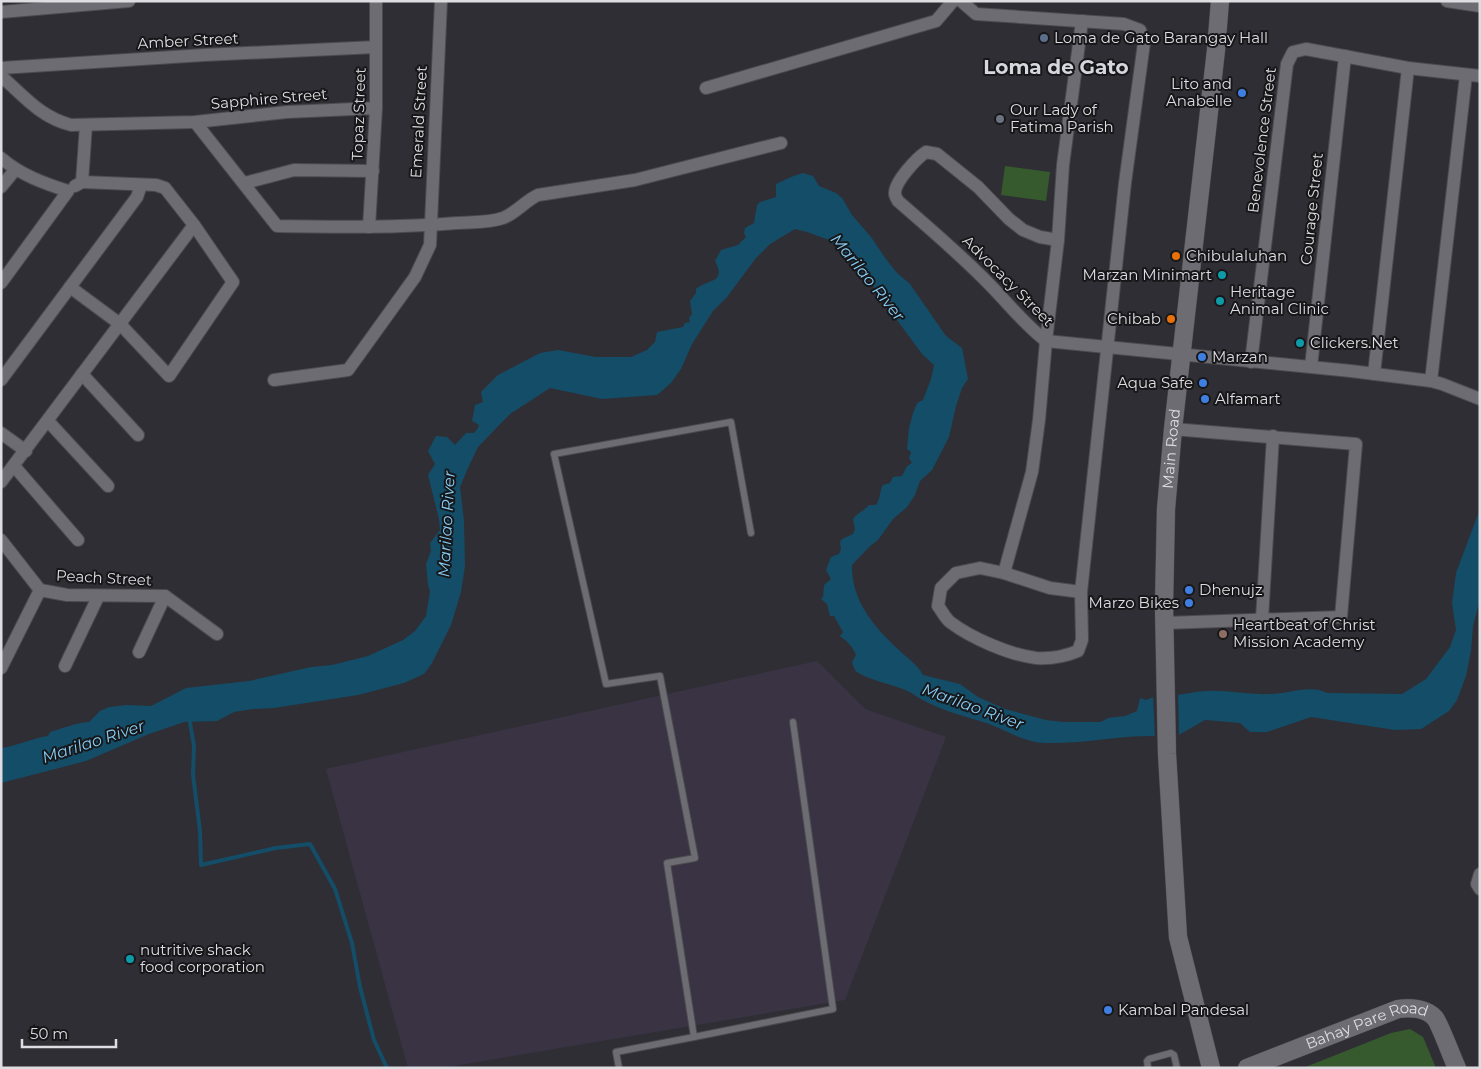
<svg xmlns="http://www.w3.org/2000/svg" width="1481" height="1069" font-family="Montserrat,sans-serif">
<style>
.industrial{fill:#3a3344}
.green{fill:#365a2d}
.water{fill:#144d68}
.pier{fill:#2f2e34}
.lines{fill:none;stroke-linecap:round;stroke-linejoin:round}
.stream{stroke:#144d68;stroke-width:4}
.service-casing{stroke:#4b4b4f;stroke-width:8}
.minor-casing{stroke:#4b4b4f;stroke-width:14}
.secondary-casing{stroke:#4b4b4f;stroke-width:19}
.service{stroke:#6d6c73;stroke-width:6}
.minor{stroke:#6d6c73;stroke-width:12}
.secondary{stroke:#6d6c73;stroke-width:18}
.service-dot{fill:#5c6f8a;stroke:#17171a;stroke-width:2}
.shop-dot{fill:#3f7fe0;stroke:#17171a;stroke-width:2}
.worship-dot{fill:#6b7280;stroke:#17171a;stroke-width:2}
.food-dot{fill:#e8710a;stroke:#17171a;stroke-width:2}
.culture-dot{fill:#0f9aa8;stroke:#17171a;stroke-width:2}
.education-dot{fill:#8d6e63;stroke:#17171a;stroke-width:2}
.labels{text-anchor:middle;stroke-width:4;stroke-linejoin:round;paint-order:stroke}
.poi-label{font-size:15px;fill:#dedee2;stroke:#17171a;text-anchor:start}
.street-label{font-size:15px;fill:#dedee2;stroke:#17171a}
.water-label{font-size:16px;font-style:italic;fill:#86cdf5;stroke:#17171a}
.district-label{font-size:20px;font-weight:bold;fill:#d6d6de;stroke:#17171a}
</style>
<rect width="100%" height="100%" fill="#2f2e34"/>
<path class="industrial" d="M817,661L865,709L946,737L845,1000L442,1068H408L326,769Z"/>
<g class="green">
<path d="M1005,166L1050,172L1046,201L1001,195Z"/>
<path d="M1410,1029L1423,1037L1436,1068H1303L1391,1033Z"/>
</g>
<g class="water">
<path d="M803,173L813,176L819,186L836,193L842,198L852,215L871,237L886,259L897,273L910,284L946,336L962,348L968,379L962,388L956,406L949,437L932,470L920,481L915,495L907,507L893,519L878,540L870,546L852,565C851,600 874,627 899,650C907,658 917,664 923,675L960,684L978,697L1005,709L1046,720L1063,722H1101L1108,718L1125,716L1137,711L1140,698L1146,700L1156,696L1157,736C1120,735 1083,744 1046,743C1025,743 1008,731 989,724C969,717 949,713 931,704C920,700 911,691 900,688C889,684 867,679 857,672C854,670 853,666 852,662L856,655C853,647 847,641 840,636L843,632L834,616H830L827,604L821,599L823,597L824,585L831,579L826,570L831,557L839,554L841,549L840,542L842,539L853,534L855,529L853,519C857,513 864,511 869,505H876C881,498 879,492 883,485L890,483L893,477L902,476L907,466L912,463L909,458L911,452L907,449L909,428L913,413L917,403L923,400L931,379L934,365L922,354L878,294L869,278L829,240L807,232L795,229L770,244L756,258L727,297L713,311L692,344L681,369L671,383L657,395L602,399L550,388L510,414L478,447L468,468L460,487L464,521L465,566L461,592L451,625L432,663L424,674L404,683L358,695L274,708L253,709L234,712L217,721L184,722L149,734L86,761L1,783V748C18,746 32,738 48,736L50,732C60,729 79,722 89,722L100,711L109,707L127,705L151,706L186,688L249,681L311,667L332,665L368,656L403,640L415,631L426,616L430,591L428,585L426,564L431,551L430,543L440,530L439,519L428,475L435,464L428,451L436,436L447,437L455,445L466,433H474L478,428L479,425L472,421L475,405L483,402L481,392L498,375L540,353L558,350L596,357H631L647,350L655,342L657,332L683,327L685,323L690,322L689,318L692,314L690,301L696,293V289C707,279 727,284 715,261L721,250L738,245L746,237L744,233L745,228L754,223L757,205L760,202L776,197V184L791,177Z"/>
<path d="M1480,509V599L1473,626L1471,651L1466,676L1457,700L1449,711L1421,729L1395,730L1311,717L1267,732H1250L1240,723L1205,720L1177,736L1176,695C1186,694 1197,691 1207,691C1228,690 1249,695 1270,694C1288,694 1310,684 1327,693L1402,694L1426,679L1450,647L1456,630L1452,603L1456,573Z"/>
</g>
<g class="pier">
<path d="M1178,692L1179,737L1177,738H1175L1174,693Z"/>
<path d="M1156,693L1158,694V738L1155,739L1153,694Z"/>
</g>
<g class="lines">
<path class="stream" d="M189,717L194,746L193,775L200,831L201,865L276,848L310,844L335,889L352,943L360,987L374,1040L387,1068"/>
<g class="service-casing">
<g id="service">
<path d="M694,1037L833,1009L793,722"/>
<path d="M619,1068L616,1052L694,1037L667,863L695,858L660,676L606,684L554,454L731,422L751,533"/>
<path d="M1148,1068L1147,1061L1149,1059L1171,1053L1174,1055L1177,1068"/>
</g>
</g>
<g class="minor-casing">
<g id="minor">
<path d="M961,1L976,14L1124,24L1140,30L1144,43L1125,183L1081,592L1082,640L1078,651C1066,656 1050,659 1036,658C1010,655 971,638 950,622C945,618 942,611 938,606L941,588L956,573L980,568L1004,573L1050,588L1081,592"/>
<path d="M1447,1L1480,6"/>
<path d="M1,12L129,1"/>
<path d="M1,68L204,55L376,47"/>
<path d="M1,76C24,96 40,117 71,125L195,122L287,112L376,108"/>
<path d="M706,88L936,21L953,1"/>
<path d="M195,122L277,226C337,227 397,228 457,223C472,222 489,223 503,218C516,213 525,201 538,195L635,180L781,143"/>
<path d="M1,158C21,175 43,183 68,191L1,283"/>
<path d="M245,183L294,170L373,171"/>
<path d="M75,186L82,182L86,125"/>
<path d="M1,187L15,170"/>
<path d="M369,227L376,108V1"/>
<path d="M1058,240L1040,237L1023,230L1009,219L978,187L937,154L926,152C917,158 894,182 895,194C895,196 897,199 898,201C929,228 960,254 989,284C1008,303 1024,324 1046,341L1351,371L1431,381L1442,384L1480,399"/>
<path d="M70,287L120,324L169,376L233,282L194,225L165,188L156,185L82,182"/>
<path d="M1251,362L1287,64L1293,52L1306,49L1408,68L1480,76"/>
<path d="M1311,367L1345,56"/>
<path d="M82,374L138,435"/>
<path d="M1374,374L1408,68"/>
<path d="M1,380L137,197L141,185"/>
<path d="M274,380L348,370L415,277L430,245L441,1"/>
<path d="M1431,381L1466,75"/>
<path d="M48,421L108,486"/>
<path d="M1,433L26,451"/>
<path d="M14,466L78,540"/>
<path d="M1,482L194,225"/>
<path d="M1,540L40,590L67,595L165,596L217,634"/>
<path d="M1004,573L1032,472L1039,420L1046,341L1058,240L1063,165L1082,21"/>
<path d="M1262,619L1273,436"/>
<path d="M1165,623L1341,617L1356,444L1173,429"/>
<path d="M139,652L165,596"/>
<path d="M65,666L98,597"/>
<path d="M1,668L40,590"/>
<path d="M1480,874L1477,884L1480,889"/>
</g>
</g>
<g class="secondary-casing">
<g id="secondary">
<path id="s1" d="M1211,1068L1178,937L1167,754L1164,606L1166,509L1173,429L1216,50L1220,1"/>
<path id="s2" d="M1247,1068L1398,1009C1410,1007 1426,1008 1435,1018C1440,1024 1452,1058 1457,1068"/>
</g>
</g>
<use href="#service" class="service"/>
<use href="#minor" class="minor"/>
<use href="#secondary" class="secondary"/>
</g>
<circle class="service-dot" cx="1044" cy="38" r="5"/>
<g class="shop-dot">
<circle cx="1242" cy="93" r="5"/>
<circle cx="1202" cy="357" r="5"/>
<circle cx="1203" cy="383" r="5"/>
<circle cx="1205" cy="399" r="5"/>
<circle cx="1189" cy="590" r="5"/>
<circle cx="1189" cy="603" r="5"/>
<circle cx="1108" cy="1010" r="5"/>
</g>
<circle class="worship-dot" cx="1000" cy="119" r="5"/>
<g class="food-dot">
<circle cx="1176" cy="256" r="5"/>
<circle cx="1171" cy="319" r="5"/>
</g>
<g class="culture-dot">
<circle cx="1222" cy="275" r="5"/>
<circle cx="1220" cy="301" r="5"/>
<circle cx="1300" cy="343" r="5"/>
<circle cx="130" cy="959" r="5"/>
</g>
<circle class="education-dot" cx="1223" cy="634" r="5"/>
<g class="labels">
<g class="poi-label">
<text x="1054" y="43">Loma de Gato Barangay Hall</text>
<text x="1232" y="89" text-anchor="end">Lito and<tspan x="1232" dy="17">Anabelle</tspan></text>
<text x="1010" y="115">Our Lady of<tspan x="1010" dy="17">Fatima Parish</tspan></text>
<text x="1186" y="261">Chibulaluhan</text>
<text x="1212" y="280" text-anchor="end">Marzan Minimart</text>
<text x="1230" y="297">Heritage<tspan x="1230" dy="17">Animal Clinic</tspan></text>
<text x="1161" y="324" text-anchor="end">Chibab</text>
<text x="1310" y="348">Clickers.Net</text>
<text x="1212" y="362">Marzan</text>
<text x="1193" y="388" text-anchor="end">Aqua Safe</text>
<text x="1215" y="404">Alfamart</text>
<text x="1199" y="595">Dhenujz</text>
<text x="1179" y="608" text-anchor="end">Marzo Bikes</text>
<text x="1233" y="630">Heartbeat of Christ<tspan x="1233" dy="17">Mission Academy</tspan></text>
<text x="140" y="955">nutritive shack<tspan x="140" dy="17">food corporation</tspan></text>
<text x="1118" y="1015">Kambal Pandesal</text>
</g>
<g class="street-label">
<text transform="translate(188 41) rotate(-3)" y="5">Amber Street</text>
<text transform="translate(269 99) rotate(-5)" y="5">Sapphire Street</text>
<text transform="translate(359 114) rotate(-88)" y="5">Topaz Street</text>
<text transform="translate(419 122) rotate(-87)" y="5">Emerald Street</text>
<text transform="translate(1262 140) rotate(-83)" y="5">Benevolence Street</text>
<text transform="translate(1312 209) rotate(-84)" y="5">Courage Street</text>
<text transform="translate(1008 281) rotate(45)" y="5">Advocacy Street</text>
<text dy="5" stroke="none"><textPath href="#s1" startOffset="624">Main Road</textPath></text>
<text transform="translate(104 578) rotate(3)" y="5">Peach Street</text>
<text dy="5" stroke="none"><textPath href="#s2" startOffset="128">Bahay Pare Road</textPath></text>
</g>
<g class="water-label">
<text transform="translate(868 277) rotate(51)" y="6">Marilao River</text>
<text transform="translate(446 524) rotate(-87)" y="6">Marilao River</text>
<text transform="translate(973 706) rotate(20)" y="6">Marilao River</text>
<text transform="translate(93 741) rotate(-18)" y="6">Marilao River</text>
</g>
<g class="district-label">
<text x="1056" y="74">Loma de Gato</text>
</g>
</g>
<rect width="1481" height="1069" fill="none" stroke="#dedee2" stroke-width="5"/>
<path d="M22 1039v8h94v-8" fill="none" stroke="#dedee2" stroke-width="2.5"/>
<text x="30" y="1039" font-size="15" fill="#dedee2" stroke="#17171a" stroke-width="4" paint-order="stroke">50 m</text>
</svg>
